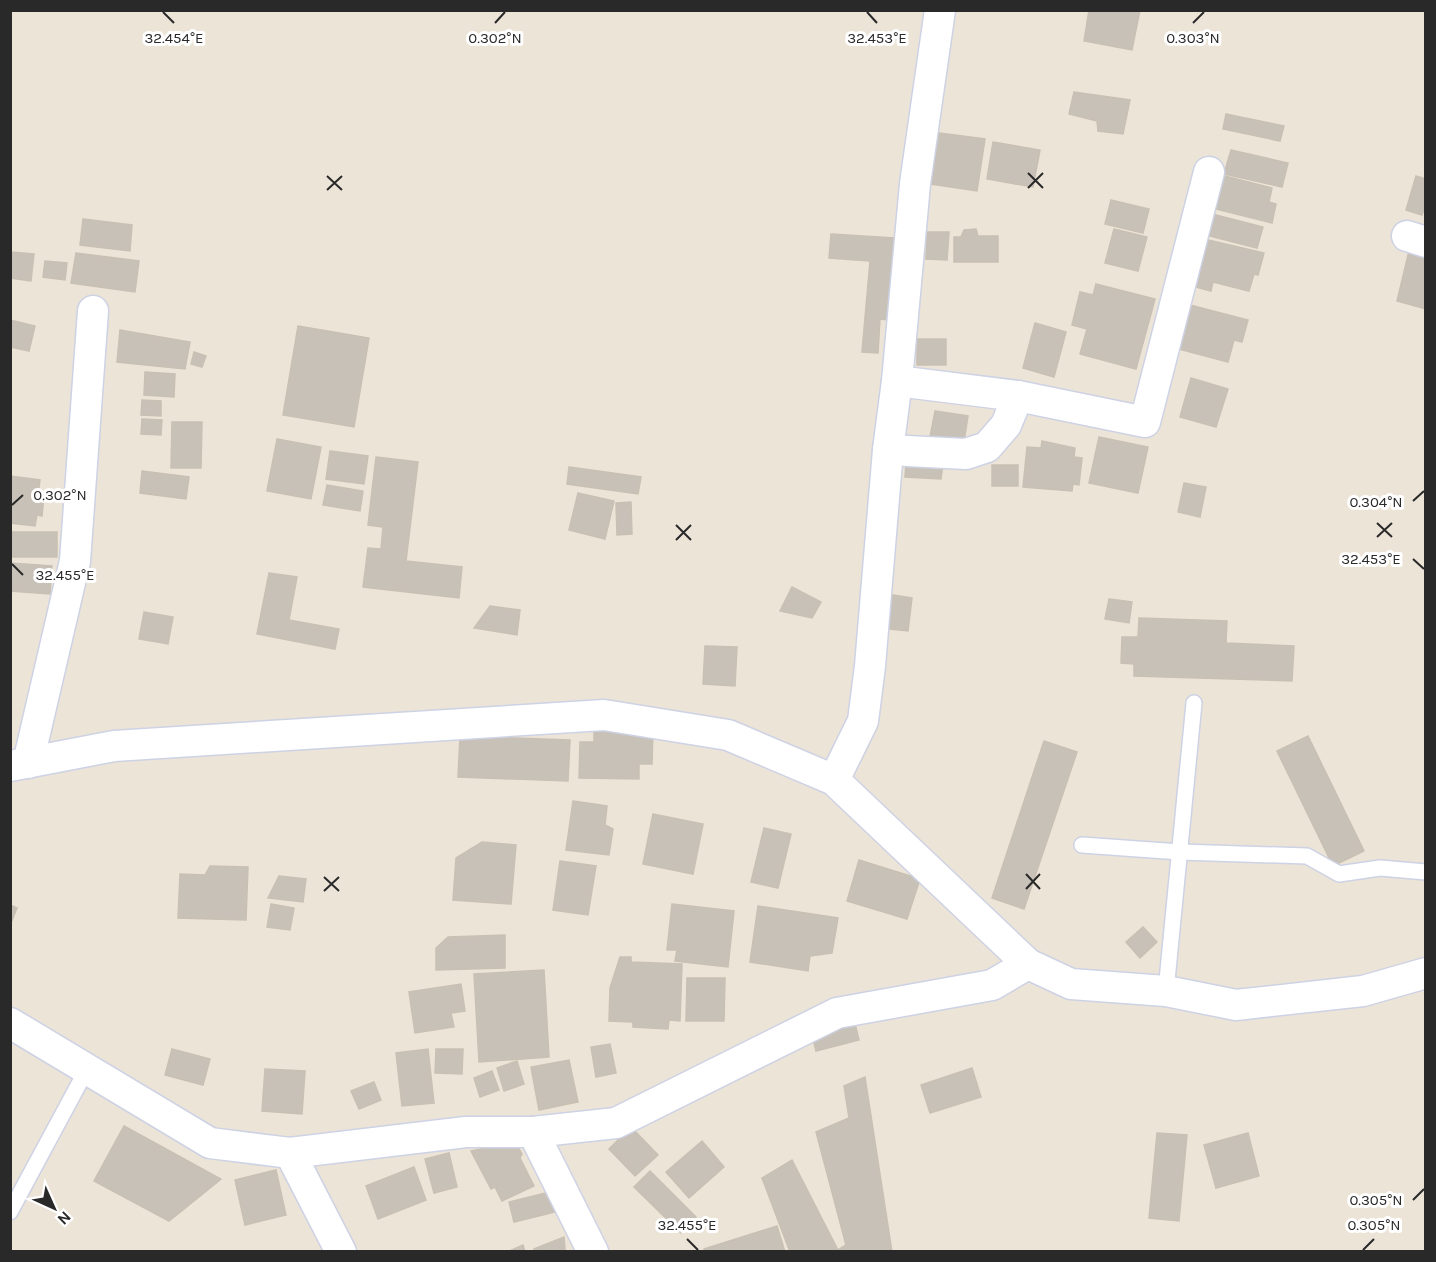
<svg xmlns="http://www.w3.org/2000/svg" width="1436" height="1262" font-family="Karla,sans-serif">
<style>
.building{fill:#c8c1b8;stroke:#c8c0b2;stroke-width:1.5}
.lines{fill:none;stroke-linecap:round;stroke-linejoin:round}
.lane-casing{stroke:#cdd2e4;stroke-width:18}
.street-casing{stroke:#cdd2e4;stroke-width:33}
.lane{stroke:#fff;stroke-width:15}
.street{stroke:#fff;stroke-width:30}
.ticks{fill:none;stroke:#292929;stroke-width:2}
.ticks-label{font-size:15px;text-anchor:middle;fill:#292929;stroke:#fff;stroke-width:6;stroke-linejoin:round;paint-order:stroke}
</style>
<rect width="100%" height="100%" fill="#ede4d8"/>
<g class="building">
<path d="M1089,10H1140L1132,50L1084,41Z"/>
<path d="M1074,92L1130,100L1123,134L1098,131L1097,121L1069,114Z"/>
<path d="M1226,114L1284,126L1280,141L1223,129Z"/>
<path d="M939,133L985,139L977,191L931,184Z"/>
<path d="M993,142L1040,150L1033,187L987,179Z"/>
<path d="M1231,150L1288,163L1282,187L1224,174Z"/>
<path d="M1217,174L1272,188L1269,202L1276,204L1272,223L1208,207Z"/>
<path d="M1416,176L1426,179V203L1422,215L1406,210Z"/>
<path d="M1111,200L1149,209L1143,233L1105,224Z"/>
<path d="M1208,213L1263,227L1257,248L1202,234Z"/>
<path d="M83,219L132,225L130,251L80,245Z"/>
<path d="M976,229L978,236H998V262H954V237H961L964,230Z"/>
<path d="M1114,229L1147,237L1138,271L1105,263Z"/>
<path d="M927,232H949L947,260L926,259Z"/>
<path d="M831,234L894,238L888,320L880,319L878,353L862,352L870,261L829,258Z"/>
<path d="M1204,239L1264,253L1258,275L1254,274L1249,291L1213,282L1211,291L1192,286Z"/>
<path d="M1409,251L1426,255V309L1397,301Z"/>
<path d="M10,252L34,254L31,281L10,278Z"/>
<path d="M76,253L139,261L135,292L71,283Z"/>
<path d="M45,261L67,263L65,280L43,277Z"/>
<path d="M1096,284L1155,299L1136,369L1080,354L1087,329L1072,325L1080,292L1093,295Z"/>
<path d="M1186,304L1248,320L1242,342L1234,340L1228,362L1175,348Z"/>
<path d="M10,320L35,326L29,351L10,347Z"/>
<path d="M1035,323L1066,332L1054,377L1023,368Z"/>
<path d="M298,326L369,338L354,427L283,415Z"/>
<path d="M120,330L190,342L185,369L117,362Z"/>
<rect x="917" y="339" width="29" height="26"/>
<path d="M194,352L206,356L202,367L191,364Z"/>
<path d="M145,372L175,374L174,397L144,395Z"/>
<path d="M1191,378L1228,389L1216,427L1180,417Z"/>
<path d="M142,400L161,401V416L141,415Z"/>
<path d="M935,411L968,416L964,442L930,437Z"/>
<path d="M142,419L162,420L161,435L141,434Z"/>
<path d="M172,422H202L201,468H171Z"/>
<path d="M1099,437L1148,447L1138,493L1089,483Z"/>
<path d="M277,439L321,447L311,499L267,491Z"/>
<path d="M1042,441L1075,448L1074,457L1082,458L1079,485L1073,484L1072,491L1023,487L1027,447L1041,448Z"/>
<path d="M330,451L368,456L364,484L326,479Z"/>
<path d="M376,457L418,462L406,561L462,567L459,598L363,587L368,548L381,549L383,527L368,525Z"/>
<path d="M906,461L943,464L941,479L905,477Z"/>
<rect x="992" y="465" width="26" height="21"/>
<path d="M569,467L641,477L638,494L567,484Z"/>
<path d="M142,471L189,477L186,499L140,493Z"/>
<path d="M10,476L40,480L38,495L44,496L42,516L37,515L35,526L10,523Z"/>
<path d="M1184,483L1206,487L1200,517L1178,512Z"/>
<path d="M327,485L363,491L360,511L323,505Z"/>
<path d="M578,493L614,501L605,539L569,530Z"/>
<path d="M631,502L632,534L617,535L616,503Z"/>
<rect x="10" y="532" width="47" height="25"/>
<path d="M10,563L52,566L50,594L10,591Z"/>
<path d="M269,573L297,577L289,620L339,629L335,649L257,634Z"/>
<path d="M792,587L821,602L812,618L780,611Z"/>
<path d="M886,594L912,598L908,631L881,628Z"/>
<path d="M1109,599L1132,602L1129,623L1105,619Z"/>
<path d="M490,606L520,610L517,635L474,628Z"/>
<path d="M144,612L173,617L168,644L139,639Z"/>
<path d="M1139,618L1227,621L1226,643L1294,646L1292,681L1134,676V664L1121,663L1122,637H1138Z"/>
<path d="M705,646L737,647L735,686L703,684Z"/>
<path d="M594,729H653L652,764H639V779L579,778L580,742H594Z"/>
<path d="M460,736L570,740L568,781L458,777Z"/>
<path d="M1308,736L1364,851L1333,866L1277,751Z"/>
<path d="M1044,741L1077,752L1024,909L992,898Z"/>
<path d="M573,801L607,806L605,825L613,829L609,855L566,850Z"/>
<path d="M653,814L703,824L693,874L643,864Z"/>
<path d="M764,828L791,834L778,888L751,882Z"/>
<path d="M482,842L516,845L511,904L453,900L456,858Z"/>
<path d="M859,860L920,879L907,919L847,901Z"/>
<path d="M560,861L596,866L588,915L553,910Z"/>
<path d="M210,866L248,867L246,920L178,918L180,874L205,875Z"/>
<path d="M279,876L306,879L303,902L268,898Z"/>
<path d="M271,904L294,908L290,930L267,927Z"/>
<path d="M672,904L734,911L728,967L675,961L677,950H667Z"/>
<path d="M10,905L17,908L11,923H10Z"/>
<path d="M758,906L838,918L832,953L810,956L808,971L750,962Z"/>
<path d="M1143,927L1157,942L1140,958L1126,942Z"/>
<path d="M505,935V968L436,970V948L448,937Z"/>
<path d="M620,957H631V962L682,964L680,1021L669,1020L668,1029L633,1027V1022L609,1021L610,988Z"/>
<path d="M544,970L549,1057L479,1062L474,974Z"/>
<path d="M687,978H725L724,1021H686Z"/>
<path d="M461,984L465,1011L451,1013L454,1027L415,1033L409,992Z"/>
<path d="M854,1020L859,1040L816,1051L811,1031Z"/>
<path d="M610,1044L616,1073L596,1077L591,1047Z"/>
<path d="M172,1049L210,1059L203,1085L165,1075Z"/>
<path d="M428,1049L434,1103L402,1106L396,1053Z"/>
<path d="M436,1049H463L462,1074L435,1073Z"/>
<path d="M569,1060L578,1102L539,1110L531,1067Z"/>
<path d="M517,1061L524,1084L504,1091L497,1068Z"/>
<path d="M972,1068L981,1097L930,1113L921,1085Z"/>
<path d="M265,1069L305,1071L302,1114L262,1111Z"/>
<path d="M492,1071L499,1090L480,1097L474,1078Z"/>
<path d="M865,1077L892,1252H790L762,1178L792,1160L838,1250L846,1245L816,1132L849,1118L844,1086Z"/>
<path d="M374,1082L381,1100L359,1109L351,1091Z"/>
<path d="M124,1126L221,1179L169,1221L94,1181Z"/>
<path d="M631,1127L658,1155L635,1176L609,1149Z"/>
<path d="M1157,1133L1187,1135L1179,1221L1149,1218Z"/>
<path d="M1248,1133L1259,1176L1216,1188L1204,1145Z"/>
<path d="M702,1141L724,1167L689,1198L666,1172Z"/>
<path d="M515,1142L522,1154L520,1158L534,1186L502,1201L495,1187L491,1189L471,1151Z"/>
<path d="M449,1153L457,1187L434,1193L425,1159Z"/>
<path d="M414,1167L426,1200L378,1219L366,1186Z"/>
<path d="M276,1170L286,1215L245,1225L235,1180Z"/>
<path d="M650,1171L696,1217L681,1233L634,1187Z"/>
<path d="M550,1192L555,1212L514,1222L509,1202Z"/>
<path d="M777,1226L785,1252H705L704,1249Z"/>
<path d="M564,1237L565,1249L559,1252H535L534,1249Z"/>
<path d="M523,1245L525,1252H507Z"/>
</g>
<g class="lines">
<g class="lane-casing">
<g id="lane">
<path d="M1082,845L1180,852L1307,856L1339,874L1380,868L1426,872"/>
<path d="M1166,991L1194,703"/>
<path d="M10,1212L87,1069"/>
</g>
</g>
<g class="street-casing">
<g id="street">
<path d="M1407,236L1426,242"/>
<path d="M897,381L1018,396L1145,422L1209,172"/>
<path d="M888,450L966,454L987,447L1006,425L1018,396"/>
<path d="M28,763L75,561L93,311"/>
<path d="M10,766L114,746L604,715L728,735L834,780L1028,964L1071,984L1166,991L1236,1005L1363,991L1426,973"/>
<path d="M834,780L863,721L870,666L888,450L897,381L915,184L940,10"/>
<path d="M10,1023L210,1143L290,1153L466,1132H533L616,1123L837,1013L992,985L1028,964"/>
<path d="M533,1132L593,1252"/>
<path d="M290,1153L341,1252"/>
</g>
</g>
<use href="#lane" class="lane"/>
<use href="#street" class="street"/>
</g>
<path class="ticks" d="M163,12L174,23M867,12L877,23M495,23L505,12M1193,23L1204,12M1028,173L1043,188M327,176L342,190M1028,188L1043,173M327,190L342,176M1413,501L1424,491M12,505L23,495M1377,523L1392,537M676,525L691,540M1377,537L1392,523M676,540L691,525M1413,559L1424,569M12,564L23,575M1026,874L1040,889M324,877L339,891M1026,889L1040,874M324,891L339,877M1413,1200L1424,1189M687,1239L698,1250M1363,1250L1374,1239"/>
<g class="ticks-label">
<text x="174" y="43">32.454°E</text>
<text x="495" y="43">0.302°N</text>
<text x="877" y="43">32.453°E</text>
<text x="1193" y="43">0.303°N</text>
<text x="60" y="500">0.302°N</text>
<text x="1376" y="507">0.304°N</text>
<text x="1371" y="564">32.453°E</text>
<text x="65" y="580">32.455°E</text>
<text x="1376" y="1205">0.305°N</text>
<text x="687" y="1230">32.455°E</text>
<text x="1374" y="1230">0.305°N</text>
</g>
<rect width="1436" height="1262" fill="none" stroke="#292929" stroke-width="24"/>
<g transform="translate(54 1208) rotate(135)" stroke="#ffffff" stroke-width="4.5" paint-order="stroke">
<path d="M0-4.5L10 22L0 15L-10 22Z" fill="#292929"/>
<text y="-9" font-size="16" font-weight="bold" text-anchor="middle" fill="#292929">N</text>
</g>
</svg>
